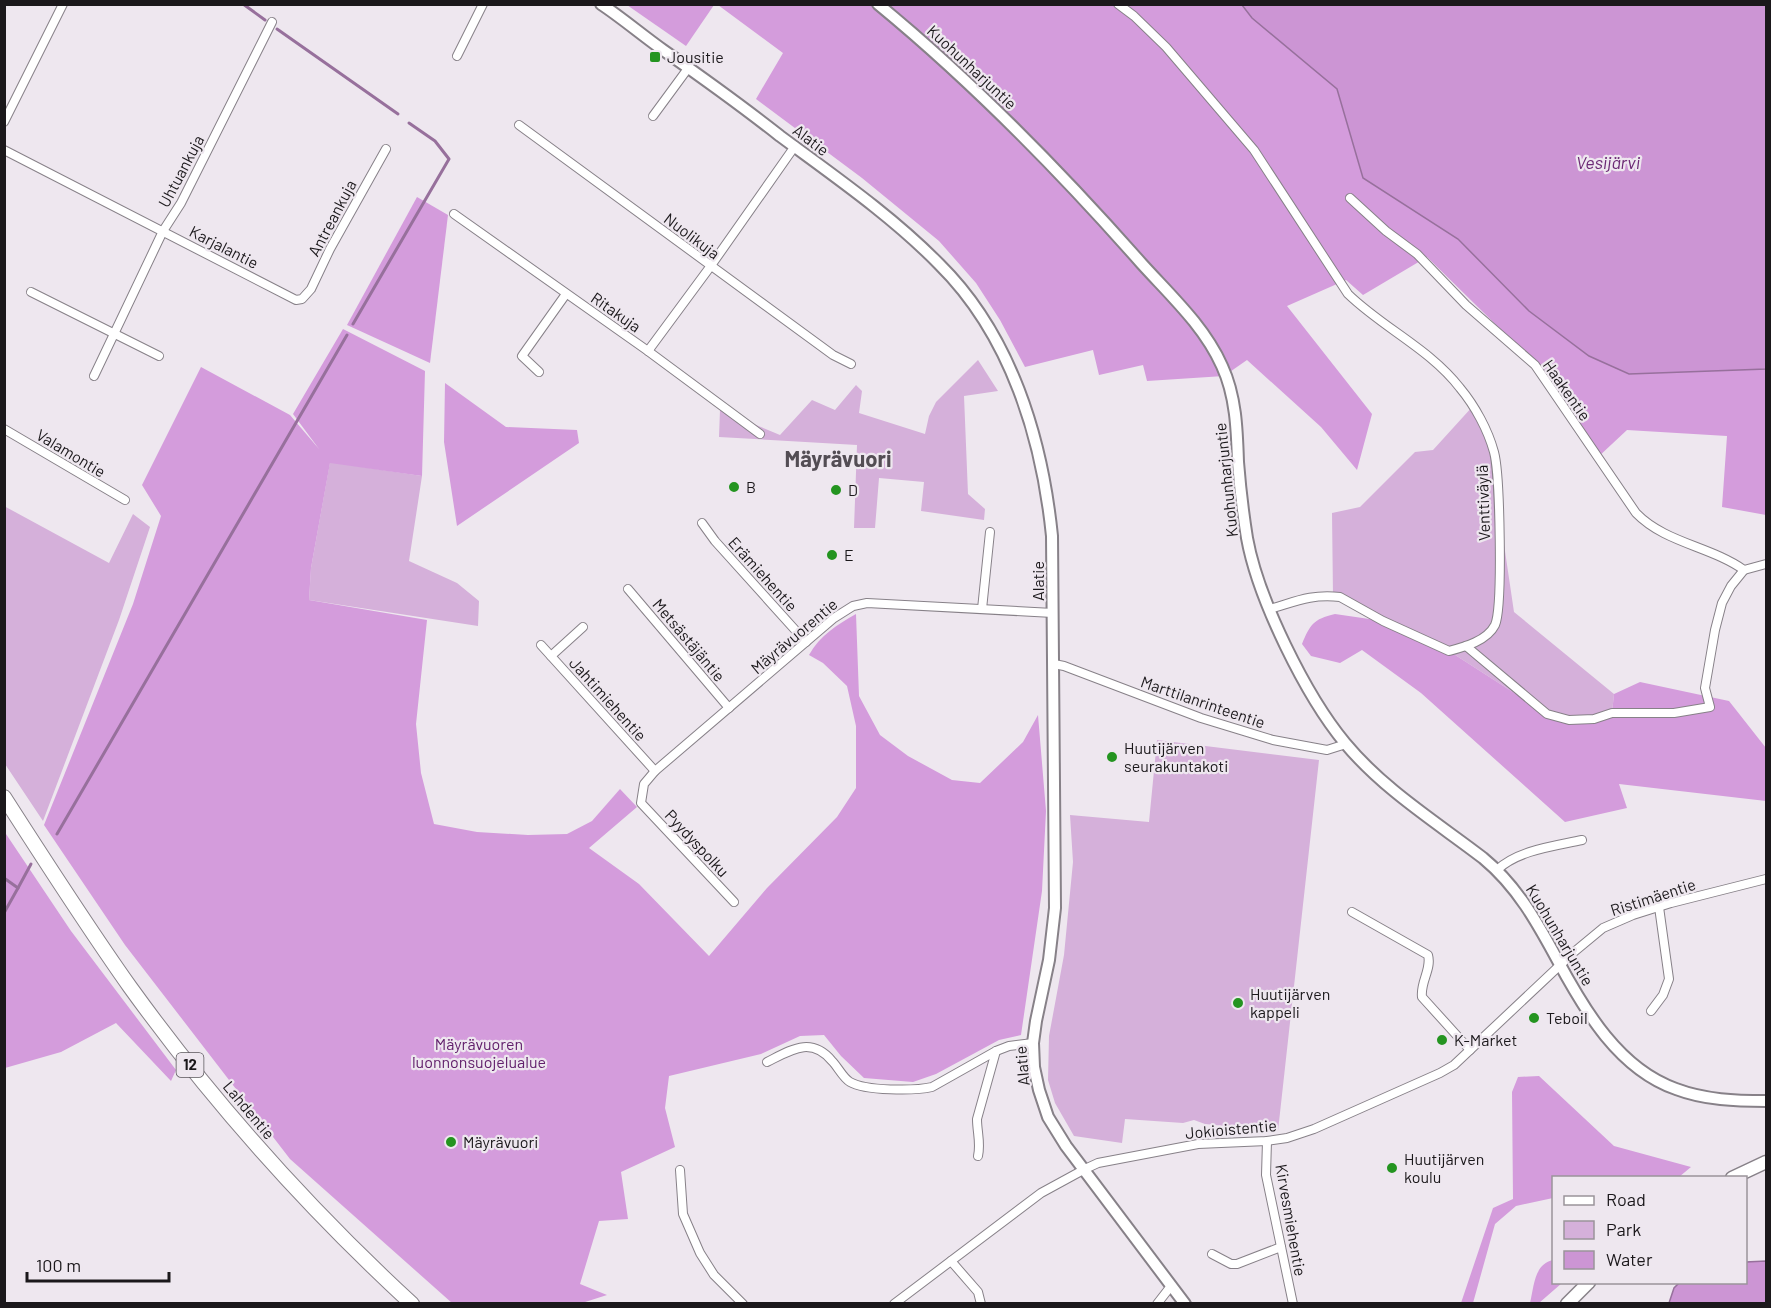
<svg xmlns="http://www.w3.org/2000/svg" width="1771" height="1308" font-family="Barlow,sans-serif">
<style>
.green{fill:#d5b0da}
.forest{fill:#d49cdc}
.water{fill:#cc95d4;stroke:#97709c;stroke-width:1.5}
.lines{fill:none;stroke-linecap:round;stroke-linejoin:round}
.stream{stroke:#97709c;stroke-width:3}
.street-casing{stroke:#878188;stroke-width:10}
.secondary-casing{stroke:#878188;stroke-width:14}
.primary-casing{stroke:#878188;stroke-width:15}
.highway-casing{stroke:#878188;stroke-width:16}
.street{stroke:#fff;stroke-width:8}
.secondary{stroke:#fff;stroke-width:10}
.primary{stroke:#fff;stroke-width:12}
.highway{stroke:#fff;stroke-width:14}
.poi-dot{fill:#249420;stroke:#eee7ef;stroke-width:2}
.labels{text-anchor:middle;stroke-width:4.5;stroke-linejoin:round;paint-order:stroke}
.shield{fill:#eee7ef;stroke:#5a565b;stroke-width:1.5}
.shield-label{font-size:15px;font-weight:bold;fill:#1b181b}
.poi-label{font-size:16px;fill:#1b181b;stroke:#eee7ef;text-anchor:start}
.street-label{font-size:16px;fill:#1b181b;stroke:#eee7ef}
.park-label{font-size:16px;fill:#62206c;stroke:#eee7ef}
.water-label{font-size:18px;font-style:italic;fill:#6c2a75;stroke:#eee7ef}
.district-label{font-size:22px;font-weight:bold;fill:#534d54;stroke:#eee7ef}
</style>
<rect width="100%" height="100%" fill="#eee7ef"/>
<g class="green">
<path d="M978,360L998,391L964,396L968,494L985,509L984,520L921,511L924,482L879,478L875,528H854L857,445L719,437L720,410L780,435L812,400L835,410L856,385L862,391L859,413L925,434L929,416L936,402Z"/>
<path d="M1473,406L1488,436L1514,612L1614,694L1612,713L1594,719L1547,714L1449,651L1333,596L1332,513L1360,507L1415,452L1433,450Z"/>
<path d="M330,462L422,476L409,561L457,583L479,601L478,626L309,600L311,568Z"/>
<path d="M4,506L109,563L133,514L150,527L119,620L43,821L5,764Z"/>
<path d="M1157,740L1319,760L1278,1131L1205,1124L1194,1120L1183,1123L1125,1119L1122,1143L1074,1136L1055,1103L1048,1080L1049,1036L1064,955L1073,862L1070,815L1149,822Z"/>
</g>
<g class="forest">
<path d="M627,5H714L686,46Z"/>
<path d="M718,5H1242L1252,18L1337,89L1363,178L1458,239L1529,311L1729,369H1766V515L1722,507L1727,436L1627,430L1597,458L1544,372L1427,257L1363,295L1346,280L1287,306L1372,414L1357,470L1321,427L1247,360L1224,376L1147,381L1143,365L1099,375L1093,350L1025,367L1000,320L976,283L939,241L862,178L756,99L783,53Z"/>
<path d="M417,197L448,215L430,363L347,325Z"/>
<path d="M343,329L425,371L422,476L330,463L311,568L309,600L427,620L416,724L421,773L434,824L477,832L528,835L567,834L592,821L620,789L637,807L589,848L639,884L709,956L767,888L837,817L856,788V726L847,686L823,663L809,655C820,635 837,625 856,614L859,696L880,735L908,756L952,780L980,783L1023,742L1038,715L1046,811L1042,891L1021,1035L999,1040L936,1074L913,1082L864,1078L841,1056L824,1035L800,1036L761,1054L669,1076L665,1108L675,1147L621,1172L628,1219L599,1221L580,1284L607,1295L582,1303H452L290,1159L125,945L44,825L133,604L161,516L142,485L201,367L290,415L319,449L293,414Z"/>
<path d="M445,383L506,427L577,430L579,443L457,526L444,442Z"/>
<path d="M1335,614L1383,621L1449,651L1547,714L1569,720L1612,713L1614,694L1640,682L1729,701L1766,748V801L1619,784L1627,808L1565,822L1421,693L1362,650L1340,663L1311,656L1302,644C1310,625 1313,619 1335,614Z"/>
<path d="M4,831L71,931L176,1070L171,1081L116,1023L61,1052L5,1068Z"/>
<path d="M1539,1076L1614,1146L1691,1167L1679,1177L1554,1178L1553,1198L1516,1206L1495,1224L1473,1303H1461L1493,1208L1513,1199L1512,1092L1518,1077Z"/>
<path d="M1553,1260L1554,1282L1562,1283L1539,1303H1530C1534,1287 1534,1264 1553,1260Z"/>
</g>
<g class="water">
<path d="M1242,5H1766V369L1629,374L1589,356L1529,311L1458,239L1363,178L1337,89L1252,18Z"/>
<path d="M1766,1261V1303H1669L1674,1288L1679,1283L1746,1282V1262Z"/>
</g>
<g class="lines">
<g class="stream">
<path d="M243,4L265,20"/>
<path d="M277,29L398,114"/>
<path d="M353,324L449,159L435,141L409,123"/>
<path d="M57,834L347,335"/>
<path d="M4,878L18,888L4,913"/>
<path d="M18,888L31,864"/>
</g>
<g class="street-casing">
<g id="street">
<path d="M1118,4L1134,16L1166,47L1254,150L1348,294C1383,328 1430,349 1460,388C1475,406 1488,430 1494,452C1500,474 1503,607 1495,625C1487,641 1464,647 1449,651L1383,621L1340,597C1311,594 1297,601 1270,609"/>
<path d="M457,56L483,4"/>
<path d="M653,116L689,67"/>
<path d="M4,122L63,4"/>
<path d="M519,125L833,355L851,364"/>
<path d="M4,150L296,300L302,299L311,289L330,249L386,149"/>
<path d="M1350,198L1386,231L1417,254L1466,305L1535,365L1636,513C1665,543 1710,546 1744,570L1766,564"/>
<path d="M454,214L648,351L760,434"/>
<path d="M31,292L159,356"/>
<path d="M648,351L710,267L795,146"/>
<path d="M539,372L522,356L566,294"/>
<path d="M94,376L163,231L181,203L272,22"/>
<path d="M4,429L125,500"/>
<path d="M702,523L715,541L806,642"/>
<path d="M628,589L729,708"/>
<path d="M982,609L990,532"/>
<path d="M541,645L655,771"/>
<path d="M1466,646L1547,714L1569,720L1594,719L1612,713H1674L1710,707L1705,688L1715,630L1722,603L1731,586L1744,570"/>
<path d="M551,656L583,627"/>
<path d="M1054,664L1064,666L1201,718L1273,740L1327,750L1346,744"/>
<path d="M1497,870C1518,850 1555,846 1582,840"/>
<path d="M734,902L641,803L644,784L655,771L834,618L853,606L867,603L1053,613"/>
<path d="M1352,912L1428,955C1432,969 1420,982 1422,997L1470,1050"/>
<path d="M1651,1011L1663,995L1669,979L1659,907"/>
<path d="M767,1062C791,1050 811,1036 832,1061C838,1067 843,1078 850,1082C865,1091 915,1091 932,1087L996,1051L1009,1046L1033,1043"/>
<path d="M1267,1141L1266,1175L1293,1304"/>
<path d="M978,1156C981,1143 977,1132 977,1119L996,1051"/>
<path d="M680,1170L683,1214L700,1253L714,1275L743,1304"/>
<path d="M1212,1254L1231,1264H1237L1281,1247"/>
<path d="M951,1261L978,1292L981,1304"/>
<path d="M894,1304L1041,1193L1085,1169L1098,1163L1198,1144L1267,1141L1287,1138L1314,1129L1440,1073L1454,1065L1574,952L1603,928L1633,915L1671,903L1766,879"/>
<path d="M1157,1304L1171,1286"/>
</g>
</g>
<g class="secondary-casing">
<g id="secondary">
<path d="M601,4C622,18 642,35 663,50C703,78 742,106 780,136C834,176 892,216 939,264C1011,335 1042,438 1052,536L1055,908L1049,960L1036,1021L1033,1043L1034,1067L1039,1090L1048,1117L1066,1146L1185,1304"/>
<path d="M878,4C974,83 1060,171 1142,264C1171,296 1204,326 1222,366C1236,396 1237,430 1238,462C1240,488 1243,513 1247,538C1258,599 1306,696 1345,743C1383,789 1436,822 1483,858C1517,886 1537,922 1558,961C1585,1011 1619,1069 1676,1089C1705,1100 1736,1101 1766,1101"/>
</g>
</g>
<g class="primary-casing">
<g id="primary">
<path d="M1732,1178L1766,1162"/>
<path d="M1567,1304L1589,1282"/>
</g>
</g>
<g class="highway-casing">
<path id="highway" d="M4,797C45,861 86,925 130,987C213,1102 308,1208 412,1304"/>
</g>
<use href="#street" class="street"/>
<use href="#secondary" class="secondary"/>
<use href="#primary" class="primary"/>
<use href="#highway" class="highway"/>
</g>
<g class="poi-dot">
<rect x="649" y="51" width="12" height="12" rx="3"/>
<circle cx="734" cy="487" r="6"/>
<circle cx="836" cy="490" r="6"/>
<circle cx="832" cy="555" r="6"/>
<circle cx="1112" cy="757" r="6"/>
<circle cx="1238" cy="1003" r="6"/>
<circle cx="1534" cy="1018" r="6"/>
<circle cx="1442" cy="1040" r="6"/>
<circle cx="451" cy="1142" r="6"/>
<circle cx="1392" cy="1168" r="6"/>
</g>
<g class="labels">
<rect class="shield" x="176.5" y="1053" width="27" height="24" rx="4.5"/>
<g class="shield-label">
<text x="190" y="1070">12</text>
</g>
<g class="poi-label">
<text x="667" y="63">Jousitie</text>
<text x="746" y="493">B</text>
<text x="848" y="496">D</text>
<text x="844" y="561">E</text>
<text x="1124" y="754">Huutijärven<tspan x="1124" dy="18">seurakuntakoti</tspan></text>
<text x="1250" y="1000">Huutijärven<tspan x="1250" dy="18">kappeli</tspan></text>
<text x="1546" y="1024">Teboil</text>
<text x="1454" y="1046">K-Market</text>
<text x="463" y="1148">Mäyrävuori</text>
<text x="1404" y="1165">Huutijärven<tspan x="1404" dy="18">koulu</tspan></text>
</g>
<g class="street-label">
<text transform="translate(972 67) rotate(43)" y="6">Kuohunharjuntie</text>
<text transform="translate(811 140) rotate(37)" y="6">Alatie</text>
<text transform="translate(181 171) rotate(-62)" y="6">Uhtuankuja</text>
<text transform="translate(332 218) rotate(-62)" y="6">Antreankuja</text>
<text transform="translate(692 236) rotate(37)" y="6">Nuolikuja</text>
<text transform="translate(224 247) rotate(27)" y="6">Karjalantie</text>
<text transform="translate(616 312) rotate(35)" y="6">Ritakuja</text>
<text transform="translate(1567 390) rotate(55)" y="6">Haakentie</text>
<text transform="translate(71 453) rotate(31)" y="6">Valamontie</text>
<text transform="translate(1226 480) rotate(-96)" y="6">Kuohunharjuntie</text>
<text transform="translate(1483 503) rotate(-92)" y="6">Venttiväylä</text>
<text transform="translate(763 574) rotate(48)" y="6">Erämiehentie</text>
<text transform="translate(1038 581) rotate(-90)" y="6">Alatie</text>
<text transform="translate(794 636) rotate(-40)" y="6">Mäyrävuorentie</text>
<text transform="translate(689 640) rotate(50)" y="6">Metsästäjäntie</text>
<text transform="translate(608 699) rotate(48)" y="6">Jahtimiehentie</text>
<text transform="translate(1203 702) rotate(19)" y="6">Marttilanrinteentie</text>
<text transform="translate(697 843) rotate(47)" y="6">Pyydyspolku</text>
<text transform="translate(1653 897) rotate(-18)" y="6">Ristimäentie</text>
<text transform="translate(1560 935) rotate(59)" y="6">Kuohunharjuntie</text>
<text transform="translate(1022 1066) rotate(-95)" y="6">Alatie</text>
<text transform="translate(249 1110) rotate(50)" y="6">Lahdentie</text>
<text transform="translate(1231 1129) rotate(-5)" y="6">Jokioistentie</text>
<text transform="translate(1291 1220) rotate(80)" y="6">Kirvesmiehentie</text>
</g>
<g class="park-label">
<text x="479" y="1050">Mäyrävuoren<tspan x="479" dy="18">luonnonsuojelualue</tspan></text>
</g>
<g class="water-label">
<text x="1608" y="169">Vesijärvi</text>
</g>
<g class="district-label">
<text x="838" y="467">Mäyrävuori</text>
</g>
</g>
<rect width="1771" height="1308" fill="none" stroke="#1b181b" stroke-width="12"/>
<rect x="1552" y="1176" width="195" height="108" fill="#eee7ef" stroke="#9a949a" stroke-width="1.5"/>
<rect x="1564" y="1196" width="30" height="9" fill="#ffffff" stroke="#9a949a" stroke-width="1.5"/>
<text x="1606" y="1206" font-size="18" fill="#1b181b">Road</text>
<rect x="1564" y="1221" width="30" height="18" fill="#d5b0da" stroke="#9a949a" stroke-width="1.5"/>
<text x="1606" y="1236" font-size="18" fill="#1b181b">Park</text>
<rect x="1564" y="1251" width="30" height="18" fill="#cc95d4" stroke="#9a949a" stroke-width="1.5"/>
<text x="1606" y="1266" font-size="18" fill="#1b181b">Water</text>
<path d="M27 1272v9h142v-9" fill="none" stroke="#1b181b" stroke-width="3"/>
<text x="36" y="1272" font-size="18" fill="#1b181b" stroke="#eee7ef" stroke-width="4.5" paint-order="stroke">100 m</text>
</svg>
